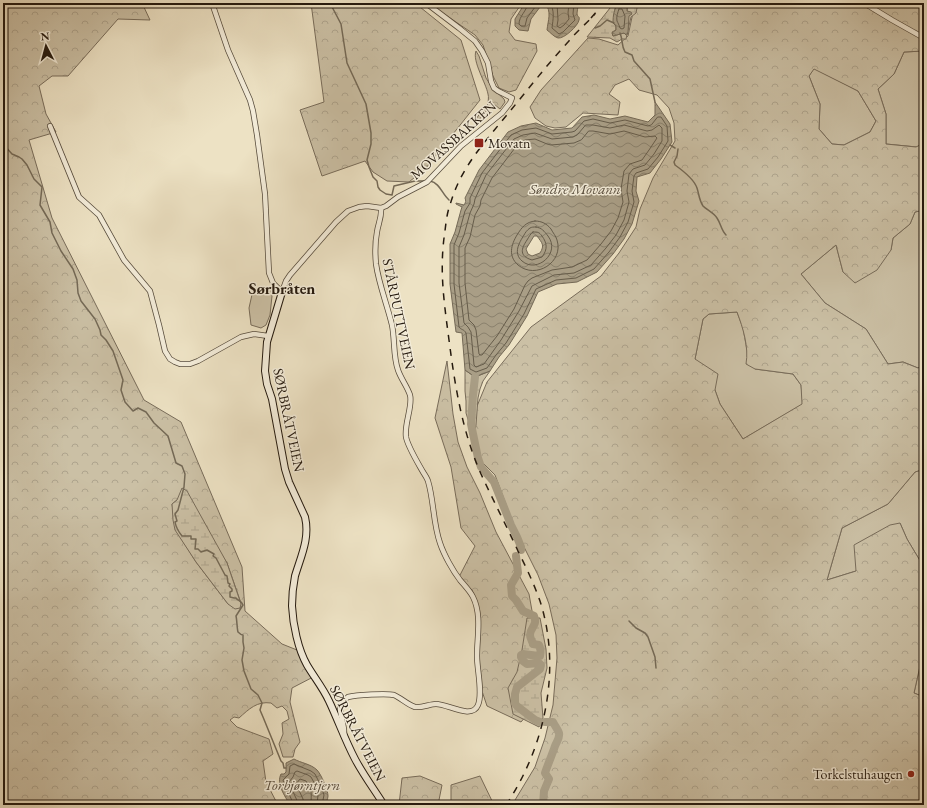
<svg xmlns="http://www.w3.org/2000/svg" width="927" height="808" font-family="'EB Garamond',serif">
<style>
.grass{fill:#cbc0a5;stroke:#786c5a}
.forest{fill:url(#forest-crowns);stroke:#786c5a;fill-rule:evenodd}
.wetland{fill:url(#wetland-marsh);stroke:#786c5a}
.water{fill:url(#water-waves);stroke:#746956;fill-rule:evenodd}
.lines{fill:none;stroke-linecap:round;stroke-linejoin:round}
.shore{stroke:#665c4a;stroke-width:1}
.stream{stroke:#746956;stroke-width:1.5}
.river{stroke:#a99e86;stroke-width:8}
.street-casing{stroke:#564b3c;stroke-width:6}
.secondary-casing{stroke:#24190e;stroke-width:8}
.street{stroke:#f3ecd9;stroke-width:4.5}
.secondary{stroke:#f3ecd9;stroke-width:6}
.rail{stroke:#24190e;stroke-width:1.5;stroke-dasharray:7 7;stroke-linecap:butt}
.poi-dot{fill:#8f2418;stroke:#f3ecd9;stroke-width:1.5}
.labels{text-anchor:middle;stroke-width:3;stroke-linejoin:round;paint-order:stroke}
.street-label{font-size:14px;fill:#24190e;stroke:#f3ecd9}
.poi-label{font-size:14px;fill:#24190e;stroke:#f3ecd9;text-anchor:start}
.water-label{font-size:15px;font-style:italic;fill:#594e3e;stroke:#f3ecd9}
.quarter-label{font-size:16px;font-weight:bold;fill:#24190e;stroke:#f3ecd9}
</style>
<defs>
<pattern id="forest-crowns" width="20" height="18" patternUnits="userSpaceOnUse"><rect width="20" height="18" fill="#cbc0a5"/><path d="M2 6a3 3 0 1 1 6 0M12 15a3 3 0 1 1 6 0" fill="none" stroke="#aea48d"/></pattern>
<pattern id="wetland-marsh" width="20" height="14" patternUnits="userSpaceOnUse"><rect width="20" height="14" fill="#cbc0a5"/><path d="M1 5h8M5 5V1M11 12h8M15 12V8" fill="none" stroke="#aea48d"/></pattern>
<pattern id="water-waves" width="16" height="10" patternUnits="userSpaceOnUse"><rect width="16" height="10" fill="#a99e86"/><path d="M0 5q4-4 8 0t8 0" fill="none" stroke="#89806c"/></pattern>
</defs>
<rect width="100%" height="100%" fill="#ede2c4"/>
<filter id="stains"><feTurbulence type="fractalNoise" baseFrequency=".005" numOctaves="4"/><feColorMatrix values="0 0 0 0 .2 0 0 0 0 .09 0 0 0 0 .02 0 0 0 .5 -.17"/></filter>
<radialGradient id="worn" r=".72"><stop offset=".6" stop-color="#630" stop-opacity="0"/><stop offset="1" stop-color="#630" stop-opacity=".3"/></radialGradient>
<g class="grass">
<path d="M924,51V143L917,147L886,144V114L878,89L894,74L904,52Z"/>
<path d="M814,68L858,91L876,121L870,132L844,145L832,144L819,129L820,104L809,76Z"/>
<path d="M924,210V365L918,368L903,362L888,364L866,329L825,303L801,274L836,245L843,272L891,250L893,238L910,224L915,212Z"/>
<path d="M271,289L272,296L270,315L266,325L261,328L251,325L249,308L253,290Z"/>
<path d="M737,312L743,328L748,356L755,369L793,374L801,385L803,404L743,439L720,404L715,390L695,359L703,319L709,314Z"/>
<path d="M924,469V565L922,564L907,539L900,523L856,571L827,580L842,528L888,504L915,472Z"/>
<path d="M924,648V697L914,693Z"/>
</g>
<g class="forest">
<path d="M3,3H142L150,20L118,19L68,76H52L39,86L46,114L56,132L29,140L52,218L144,400L181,422L242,567L245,611L282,644L302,652L317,675L292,688L290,702L300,742L295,749L293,757H283L279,744L283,734L282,723L289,719L287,711L282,706L277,708L271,703C257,701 249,709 239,718L234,717L230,720L237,727L269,739L273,754L263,761L266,782L278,805H3ZM177,500L218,549L227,563L241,603L240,608L228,604L196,562L176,530L172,504Z"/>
<path d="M311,3H415L461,40L480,100L426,168L409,182L387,181L373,172L365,161L322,176L300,110L324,102Z"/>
<path d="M428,3H522L511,19L509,32L515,40L536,44L537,51L516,90L509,92L499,88L493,76L483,45L475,35Z"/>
<path d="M635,3H924V51L904,52L894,74L878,89L886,114V144L916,147L924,143V210L915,212L910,224L893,238L891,250L877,270L855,283L843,272L836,245L801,274L825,303L866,329L888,364L903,362L918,368L924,365V469L915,472L888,504L842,528L827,580L856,571L854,545L890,525L900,523L907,539L922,564L924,565V648L914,693L924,697V805H512L535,767L545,738L553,705L557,658L556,635L549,604L538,575L516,531L495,475L482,462L475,441V411L487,382L531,327L601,276L619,253L636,227L640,209L653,178L675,141L674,123L669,108L657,95L639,90L629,79L615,85L609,94L620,102L618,115L583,113L566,127L555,128L546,126L535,118L530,107L541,90L588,38L599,39L618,45L628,36ZM814,69L858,91L876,121L870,132L844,145L832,144L819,129L820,104L809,76ZM737,312C743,328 749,347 746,364L755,369L793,374L801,385L802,404L743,439L720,404L715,390L718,374L695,359L703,319L709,314Z"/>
<path d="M476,51L479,56L486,78L493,89L504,99L505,102L500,109L495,105L488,109L478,121L476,119L481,112L488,104C488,101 489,97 488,94C486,83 472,61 476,51Z"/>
<path d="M447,361L453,414L458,442L467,467L480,493L496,532L529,594L534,622V707L521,722L487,706L482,691L478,659L476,600L472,590L459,577L475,546L461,528L451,467L435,418Z"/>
<path d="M420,776L442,785L438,805H399L402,778Z"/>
<path d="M480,776L494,805H451V785Z"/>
</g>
<g class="wetland">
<path d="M614,3H618L615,9L616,30L612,32L613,36L624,33L628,30L627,4L638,3L636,13L631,17L626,39H622L617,42L610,38L587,37Z"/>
<path d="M465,370L475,377L490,371L483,381L480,389L478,398L476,425L474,439L466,413V401L465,391Z"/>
<path d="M182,488L187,491L227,563L241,604L240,608L235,609L228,604L196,562L175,530L173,520L172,504L177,500Z"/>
<path d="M527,618H540L546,649L547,668L541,693L543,718L539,727L513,714L508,688L517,672L522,650Z"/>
</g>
<g class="water">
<path d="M525,3H543L531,19L528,31L519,30L515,26V19Z"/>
<path d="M545,3H580L578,5C578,7 577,12 577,14C578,18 580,16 579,20C578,26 564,39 558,38C554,37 550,32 547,30C548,20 552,12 545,3Z"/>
<path d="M618,3H627V11L631,12L632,14L629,16L628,32L627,35H626L624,33L613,36L612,33L616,30V26L613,23C613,15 614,10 618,3Z"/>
<path d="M655,102L670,124L672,142L661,159L650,173L637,177L636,191L639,201L632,224L624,239L613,254L597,272L577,282L557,284L538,292L527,316L509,345L499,357L490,371L475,377L465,370L462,333L456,332L450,284V244L455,232L461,210L462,207L456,204V203L464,205C466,202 466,201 465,198L479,170L508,132L521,126L536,123L552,130L572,128L582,117L594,115L610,119L625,116L648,122L655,115ZM534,236H537C542,243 545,245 540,253L532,256L528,254L526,249Z"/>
<path d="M294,759C301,763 311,764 317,770C321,774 328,790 328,796C328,799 326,802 325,805H290C285,796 276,784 281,774H284L286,772V763Z"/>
</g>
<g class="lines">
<g class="shore">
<path d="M528,3C527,11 519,16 519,24L521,26H525L527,18L538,3"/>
<path d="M550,3C555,10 553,20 552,28L559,34L563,32L575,20L573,14L574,3"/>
<path d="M557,3L558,20L557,26L560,28L564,25L569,19L568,13L569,3"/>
<path d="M619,9H622L625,16L624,28L622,29L620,28C619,25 618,23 617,21C616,17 618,12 619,9Z"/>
<path d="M658,117H661L667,126L668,141L658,157L648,169L636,173L634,176L632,191L634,202L628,222L620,237L609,252L594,269L576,278L556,280L536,289L524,314L506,343L496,355L487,368L476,372L470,369L466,333C464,329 461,330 459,327L454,284V245L459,233L465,211L470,203V198L482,173L511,135L522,130L536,128L552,134L572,132L575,131L584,121L593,119L610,123L625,120L648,126L651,125Z"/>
<path d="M586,125H593L610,128L624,125L647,131L652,130L659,125L662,128V141L654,154L645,165L633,169L629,174L627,191L629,202L624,220L616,235L606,248L591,265L574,273L554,275L532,286L519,311L501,340L484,364L476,367L474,365L471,332L468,327L464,323L459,283V247L464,235L470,213L474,204L475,199L486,175L514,139L523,135L535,133L552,139L573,137L577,135Z"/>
<path d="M589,131H593L610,134L624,131L645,137L655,136L657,138L649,150L642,160L630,164L624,171L621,189L623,202L618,218L611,231L601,244L587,260L572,267L552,270L532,278L528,281L525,285L514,309L497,336L482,355H480L479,354L476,330L474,325L469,320L465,283V248L470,237L475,215L480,206L481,200L492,178L518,144L525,140L535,139L547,144L551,145L574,143L581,140Z"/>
<path d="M535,221C542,221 547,224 551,229C553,233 556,236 557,240C564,262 536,280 518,265C508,256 511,245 517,235C522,227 526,222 535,221Z"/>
<path d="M536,227C542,228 544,231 548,236C561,253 537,274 522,261C513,253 519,243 524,235C525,233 527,230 530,228C532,227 533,227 536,227Z"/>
<path d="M533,232C538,232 539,232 542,236C547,243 548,249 542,257L532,260C519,256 521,249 527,240C529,237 530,234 533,232Z"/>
<path d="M293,805C292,797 285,789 283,780L289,774L290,766L294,764L311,771L315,774L321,786L324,795L322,805"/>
<path d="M298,805C297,797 291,790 289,782L293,777L295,772L297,771L308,775L311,777L317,788L318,795L317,805"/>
<path d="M304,805L303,799L296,784L300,779L306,781C313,793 311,792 311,805"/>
</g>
<g class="stream">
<path d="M330,3L341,24L347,63L366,104L371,133V144L367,160L369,167L373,177L377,181L378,187L380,190L386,194L392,195L394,186L415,181H427"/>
<path d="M595,28L600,26L607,20L614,23"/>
<path d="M620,33C623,40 621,45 625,52L632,55L634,61L650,79L655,102"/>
<path d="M3,144L12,154L19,157L22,159L27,165L34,179L42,187L40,205L50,222L52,233L61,251L73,269L77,280L78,293L81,301L95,319L100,330L101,335L106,340L113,351L123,380L121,390L125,402L133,411L138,408L146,412L154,423L168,436L176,463L182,466L185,474L184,487L178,510L175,514L177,521L175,522C176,528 178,531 182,536H191V539H196L195,549H198L201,552L207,550L214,554L213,556L216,558L225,575L227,576L228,583L230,584L229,586L232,589V591L230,592V597L234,598H236C238,601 242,601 243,605L236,616C237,620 237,629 238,632C239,633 242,635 243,635V642L244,648L242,660L244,671L251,689L258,695L262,703L260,710L263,717L281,761L283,763L284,768H286"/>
<path d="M670,145L675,148"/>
<path d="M678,149L677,156L674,162L675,165C682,170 694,179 697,188C699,194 699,200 703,206C707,210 714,213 717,218C721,224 721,230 726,235"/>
<path d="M430,181C440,183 442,194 449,200"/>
<path d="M629,621L636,628L645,633L648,637L655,657L656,668"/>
</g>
<g class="river">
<path d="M475,377L473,395L471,424L478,458L481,467L494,482L511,525L517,537L521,547V550"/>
<path d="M516,556L518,573L511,585L512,596L516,600L523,611L534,616C538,626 530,627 530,635C530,638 532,641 533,644"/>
<path d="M533,644L539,645C541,649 541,652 540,656H539L523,654L521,655V657L523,661L527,664L539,663L541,665L540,669L517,687L515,694V703L516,705L518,707L535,720L540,722"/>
<path d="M543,805L544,791L549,779L545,773C548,764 552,755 555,746C557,741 560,738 559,733C558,730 555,726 553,722H545"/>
</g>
<g class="street-casing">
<g id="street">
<path d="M212,3L228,50L250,100L253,111L257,135L265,194L269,273L273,283L282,292L286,281L290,275L336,222L348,211L359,207L367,206L381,208L386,206L398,197L427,182L461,146L502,113L510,103L512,98L498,91L494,88L491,81L488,63L482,51L475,41L459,28L426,3"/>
<path d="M864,3L892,20L924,38"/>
<path d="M50,126L79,197L99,215L124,260L150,291L159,325L165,351L170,359L175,362L180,364H190L198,361L241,337L254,334L268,336"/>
<path d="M344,735C346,725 336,709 342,701C344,700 347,698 348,697C356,695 387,693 394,695C401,698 408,705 415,707C422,708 430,704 436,704C448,704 472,720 478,705C483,693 477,670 477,656C477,637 482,615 473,597C470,591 465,586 460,580C453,571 444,555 440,543C433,523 434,501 428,481C427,478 425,475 423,472C418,463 408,447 406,437C404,424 413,406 410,395C407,386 401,379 398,370C393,356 395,340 392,325C387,304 379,285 376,264C375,253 375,242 377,232C378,224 382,217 381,208"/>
</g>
</g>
<g class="secondary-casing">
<path id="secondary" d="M282,292L267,342L265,371L267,384L272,399L285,469L289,482L305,517C310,538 301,556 295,576C293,586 292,596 292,606C293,625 298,649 307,665C314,677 323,688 329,701C338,720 345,740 355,759C364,776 374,789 384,805"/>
</g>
<use href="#street" class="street"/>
<use href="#secondary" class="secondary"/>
<g class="rail">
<path d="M591,18L604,3"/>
<path d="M506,805C545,747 562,669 540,601C534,584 526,567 518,551C506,525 493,500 481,474C462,431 455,386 449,340C444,302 439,269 445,231C446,222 447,213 450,205C460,169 483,144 506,116C526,92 546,66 568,42C576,32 586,24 595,14"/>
</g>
</g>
<g class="poi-dot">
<rect x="474" y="138" width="10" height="10" rx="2"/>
<circle cx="911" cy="774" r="4"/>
</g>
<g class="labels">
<g class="street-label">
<text transform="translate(453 140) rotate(-42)" y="5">MOVASSBAKKEN</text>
<text transform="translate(399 314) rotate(78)" y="5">STÅRPUTTVEIEN</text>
<text transform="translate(289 420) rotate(78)" y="5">SØRBRÅTVEIEN</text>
<text transform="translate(358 733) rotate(63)" y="5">SØRBRÅTVEIEN</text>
</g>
<g class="poi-label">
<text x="488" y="148">Movatn</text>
<text x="903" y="779" text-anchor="end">Torkelstuhaugen</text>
</g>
<g class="water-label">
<text x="575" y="194">Søndre Movann</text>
<text x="302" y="790">Torbjørntjern</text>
</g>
<g class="quarter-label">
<text x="282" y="294">Sørbråten</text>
</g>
</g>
<rect width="927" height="808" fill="none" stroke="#ede2c4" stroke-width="16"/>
<rect x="4" y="4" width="919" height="800" fill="none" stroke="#24190e" stroke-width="2"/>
<rect x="8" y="8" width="911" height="792" fill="none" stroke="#24190e"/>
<g transform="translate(46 46) rotate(354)" stroke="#f3ecd9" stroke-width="3" paint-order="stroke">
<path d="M0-3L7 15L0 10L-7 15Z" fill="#24190e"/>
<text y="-6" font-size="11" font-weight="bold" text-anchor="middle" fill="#24190e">N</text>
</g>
<rect width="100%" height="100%" filter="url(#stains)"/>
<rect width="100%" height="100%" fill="url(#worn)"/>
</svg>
